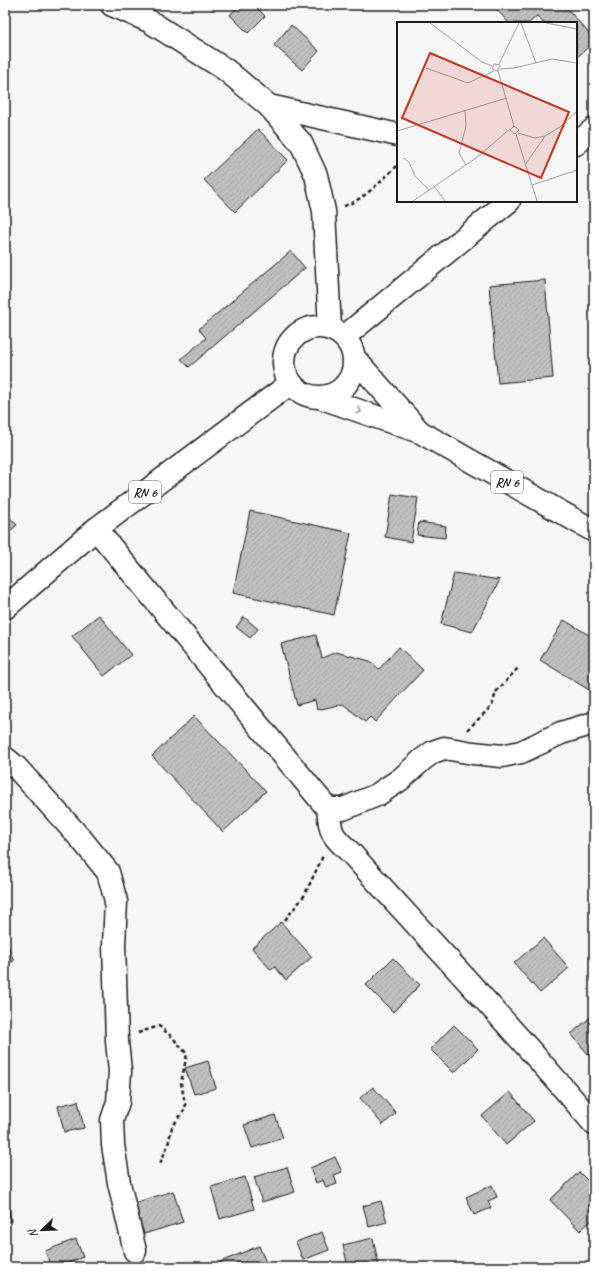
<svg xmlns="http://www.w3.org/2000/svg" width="599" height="1272" font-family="Caveat,sans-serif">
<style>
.building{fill:url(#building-hatch);stroke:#1c1c1c}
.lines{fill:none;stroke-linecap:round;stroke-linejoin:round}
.minor-casing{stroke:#1c1c1c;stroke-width:25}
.primary-casing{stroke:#1c1c1c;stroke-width:25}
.path{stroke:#1c1c1c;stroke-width:2.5;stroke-dasharray:4 3;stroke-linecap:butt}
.minor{stroke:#fff;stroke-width:22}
.primary{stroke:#fff;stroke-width:22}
.oneway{stroke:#999}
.labels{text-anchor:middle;stroke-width:3;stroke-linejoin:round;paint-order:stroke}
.shield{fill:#fff;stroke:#606060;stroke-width:1}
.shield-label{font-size:13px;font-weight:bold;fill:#1c1c1c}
.inset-road{fill:none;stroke:#9f9f9f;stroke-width:1}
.view{fill:#c8321e;fill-opacity:0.15;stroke:#c8321e;stroke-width:2}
.inset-edge{fill:none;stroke:#1c1c1c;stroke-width:2}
</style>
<defs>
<pattern id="building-hatch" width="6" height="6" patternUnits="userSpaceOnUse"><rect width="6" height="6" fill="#c0c0c0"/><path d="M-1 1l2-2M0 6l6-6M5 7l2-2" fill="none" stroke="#a4a4a4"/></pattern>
</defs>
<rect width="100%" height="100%" fill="#f6f6f6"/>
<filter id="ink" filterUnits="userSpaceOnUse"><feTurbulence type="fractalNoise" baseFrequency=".025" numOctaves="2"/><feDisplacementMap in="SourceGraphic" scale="8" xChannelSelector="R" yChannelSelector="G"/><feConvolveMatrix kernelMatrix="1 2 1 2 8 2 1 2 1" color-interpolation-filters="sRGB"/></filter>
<g filter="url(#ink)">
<g class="building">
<path d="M239,5H254L265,16L248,33L230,15Z"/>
<path d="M503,5H564L594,39V42L576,58V23H543L537,16L529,23H509L497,10Z"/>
<path d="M291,25L319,51L302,70L274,45Z"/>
<path d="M258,129L288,160L235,212L204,180Z"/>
<path d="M291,251L305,268L189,367L181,359L206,338L199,329Z"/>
<path d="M545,280L553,378L498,383L489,285Z"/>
<path d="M392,494L418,498L411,542L385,537Z"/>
<path d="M250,511L351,533L334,615L233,593Z"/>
<path d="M5,512L17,525L5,536Z"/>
<path d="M419,522L446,526L445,538L417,535Z"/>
<path d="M454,573L500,580L472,632L441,624Z"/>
<path d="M99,615L131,655L104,676L72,636Z"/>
<path d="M244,617L258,629L250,638L236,627Z"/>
<path d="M564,620L594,638V693L540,660Z"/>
<path d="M316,635L322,658L336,652L370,661L379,669L399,647L423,670L375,722L370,717L365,722L343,704L317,710L315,700L297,705L281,644Z"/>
<path d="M194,716L266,791L223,832L152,756Z"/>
<path d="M281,922L312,957L286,980L275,967L271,970L252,948Z"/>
<path d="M543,938L569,968L540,993L514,963Z"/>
<path d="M7,943L14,961L5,964V944Z"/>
<path d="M393,958L420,985L393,1012L366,985Z"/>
<path d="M594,1014V1059L593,1060L571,1034Z"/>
<path d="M454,1025L478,1049L454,1073L430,1049Z"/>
<path d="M208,1061L216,1088L194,1094L185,1068Z"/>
<path d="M373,1087L396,1113L383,1125L360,1098Z"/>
<path d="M510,1092L534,1121L506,1145L482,1116Z"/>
<path d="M78,1101L84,1128L64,1132L58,1106Z"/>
<path d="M275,1115L283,1138L252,1148L244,1125Z"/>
<path d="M335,1157L342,1172L334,1175L337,1184L326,1188L323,1180L316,1183L310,1168Z"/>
<path d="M287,1167L295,1192L262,1202L254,1177Z"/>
<path d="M579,1172L594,1187V1218L580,1231L550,1200Z"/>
<path d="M245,1177L254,1209L220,1219L211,1187Z"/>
<path d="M492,1185L497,1197L488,1201L491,1208L474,1215L466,1197Z"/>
<path d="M173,1191L183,1222L144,1234L134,1203Z"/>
<path d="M7,1199L11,1221L5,1222V1200Z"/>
<path d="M381,1201L387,1222L369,1227L363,1206Z"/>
<path d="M322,1232L329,1250L303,1260L296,1242Z"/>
<path d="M373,1238L379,1267H348L343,1245Z"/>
<path d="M76,1239L83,1257L58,1267H51L45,1251Z"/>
<path d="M259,1246L268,1267H222L220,1262Z"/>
</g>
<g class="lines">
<g class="minor-casing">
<g id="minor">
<path d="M112,5L149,21L226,70L269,106L301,143L316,175L324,211L330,329"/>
<path d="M269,106L398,135"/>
<path d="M576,144L594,129"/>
<path d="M344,337L509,201"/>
<path d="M96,529L328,809C331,834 331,835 350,852C432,943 516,1031 594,1124"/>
<path d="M5,758L16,767L82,840L108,872L116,901L114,945L117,1041L120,1071L118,1102L112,1120L113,1145L119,1183L135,1251"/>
<path d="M328,809H343L377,795L401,779L422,760L433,752L444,748L473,753L502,756L521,752L561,733L594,723"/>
</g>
</g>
<g class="primary-casing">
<g id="primary">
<circle cx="319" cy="362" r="35"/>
<path d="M355,359L419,431"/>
<path d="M322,398L420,432L594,531"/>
<path d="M5,608L96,529L291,383"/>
</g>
</g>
<g class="path">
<path d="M344,206C364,200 383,179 398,165"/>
<path d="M467,730L492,706L496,692L518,668"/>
<path d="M285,920L304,896L323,856"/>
<path d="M138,1033L159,1026L172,1037L187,1054L181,1083L186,1108L172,1127L168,1145L159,1166"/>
<path d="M5,1142L11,1144"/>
</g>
<use href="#minor" class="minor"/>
<use href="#primary" class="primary"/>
</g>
<defs><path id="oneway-chevron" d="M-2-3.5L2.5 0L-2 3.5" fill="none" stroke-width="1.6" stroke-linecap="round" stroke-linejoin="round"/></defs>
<use class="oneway" href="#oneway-chevron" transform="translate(359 411) rotate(19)"/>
</g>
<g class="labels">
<g class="shield">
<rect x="491" y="471" width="32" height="22" rx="3"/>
<rect x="129" y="481" width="32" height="22" rx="3"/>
</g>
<g class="shield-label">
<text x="507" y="487">RN 6</text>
<text x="145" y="497">RN 6</text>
</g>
</g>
<g transform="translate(397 22)">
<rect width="180" height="180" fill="#f6f6f6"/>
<path class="inset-road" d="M33,1L85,40L95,44M124,1L139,41M149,1L180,7M102,42L122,1M29,46L71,61L97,49M103,47L117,46L155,37L180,41M101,49L95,47L97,42L103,43L101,49L117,104L122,108L118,112L113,108L117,104M68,88L69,104L62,131L69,143M0,109L110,76M121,111L138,116L148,114L163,105L180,89M119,112L140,179M6,136L12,140L18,154L32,168M128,143L148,114M135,163L180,148M37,164L48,179M16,179L79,136L113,107"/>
<path class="view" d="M33,31L172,90L144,156L5,96Z"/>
<rect width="180" height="180" class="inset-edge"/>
</g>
<rect width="599" height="1272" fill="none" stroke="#fff" stroke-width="20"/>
<rect x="10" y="10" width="579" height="1252" fill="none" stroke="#1c1c1c" stroke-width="1.5" filter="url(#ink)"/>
<g transform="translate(42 1230) rotate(247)" stroke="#ffffff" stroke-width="3" paint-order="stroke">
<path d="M0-3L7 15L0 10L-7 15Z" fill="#1c1c1c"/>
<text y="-6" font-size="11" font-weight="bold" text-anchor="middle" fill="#1c1c1c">N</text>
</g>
</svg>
